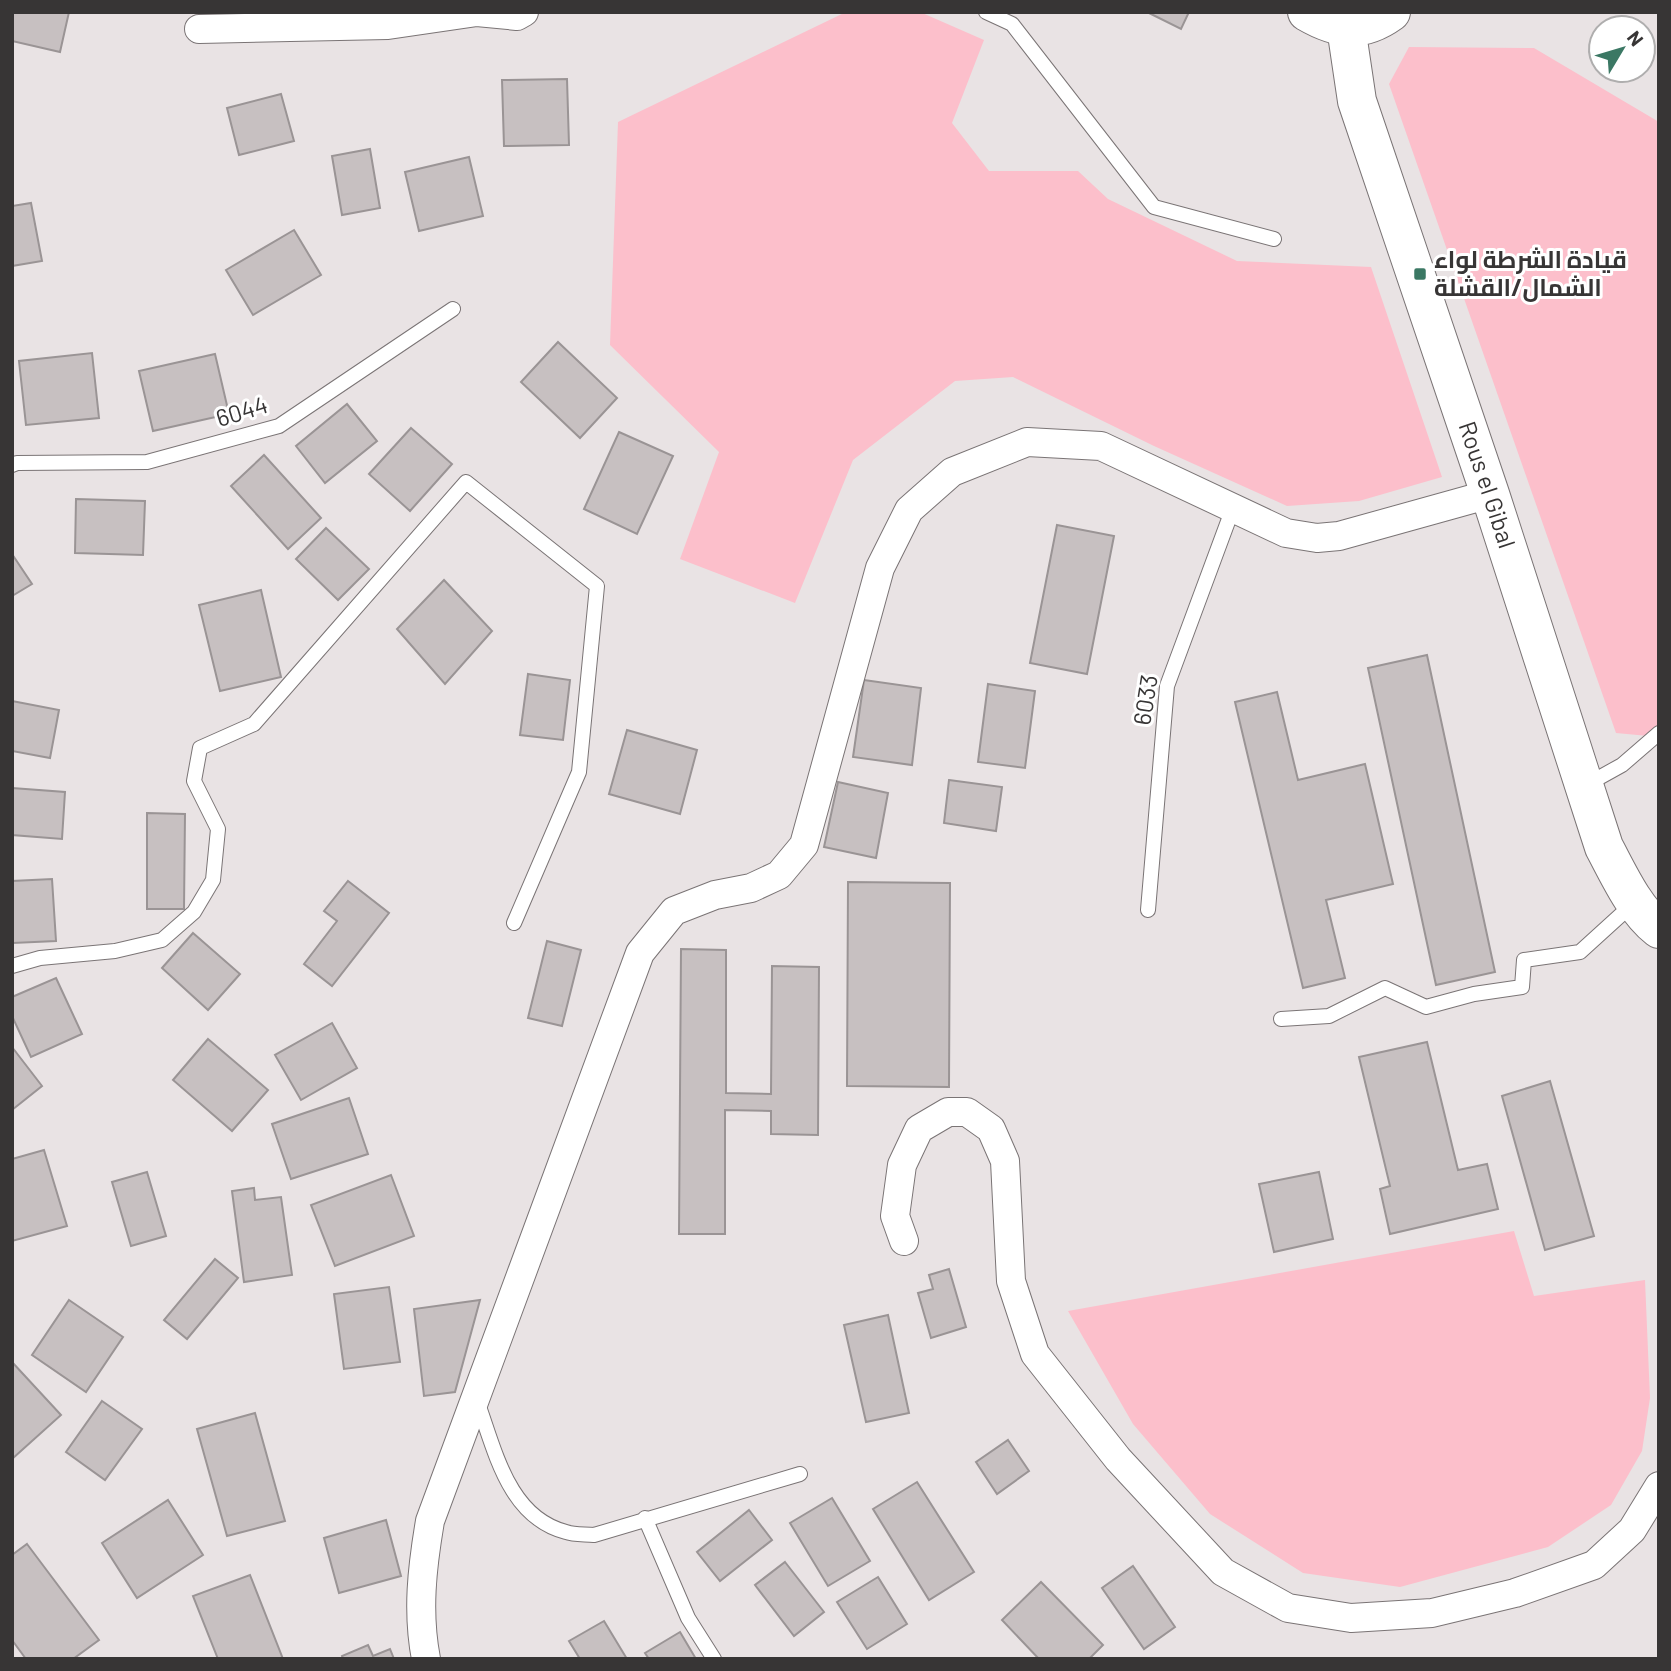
<svg xmlns="http://www.w3.org/2000/svg" width="1671" height="1671" font-family="Barlow,Cairo,sans-serif">
<style>
.green{fill:#fcbfcb}
.building{fill:#c7c0c1;stroke:#9a9495;stroke-width:2}
.lines{fill:none;stroke-linecap:round;stroke-linejoin:round}
.lane-casing{stroke:#7a7475;stroke-width:16}
.street-casing{stroke:#7a7475;stroke-width:30}
.secondary-casing{stroke:#7a7475;stroke-width:40}
.lane{stroke:#fff;stroke-width:14}
.street{stroke:#fff;stroke-width:28}
.secondary{stroke:#fff;stroke-width:38}
.poi-dot{fill:#3b7864;stroke:#fff;stroke-width:2.5}
.labels{text-anchor:middle;stroke-width:6;stroke-linejoin:round;paint-order:stroke}
.poi-label{font-size:24px;font-weight:bold;fill:#373535;stroke:#fff;text-anchor:start}
.street-label{font-size:24px;fill:#373535;stroke:#fff}
</style>
<rect width="100%" height="100%" fill="#e9e3e4"/>
<g class="green">
<path d="M846,12H920L984,40L952,123L989,171H1078L1108,199L1237,261L1371,267L1442,477L1359,501L1287,506L1154,446L1013,377L955,381L853,460L795,603L680,559L719,452L610,345L618,122Z"/>
<path d="M1409,47L1534,48L1659,122V737L1616,733L1389,84Z"/>
<path d="M1514,1231L1534,1296L1645,1280L1650,1398L1642,1451L1611,1505L1548,1547L1400,1587L1303,1573L1210,1514L1133,1424L1068,1311Z"/>
</g>
<g class="building">
<path d="M12,12H69L60,52L12,41Z"/>
<path d="M1147,12H1189L1181,29Z"/>
<path d="M567,79L569,145L504,146L502,80Z"/>
<path d="M281,94L294,141L239,155L227,108Z"/>
<path d="M370,149L380,208L342,215L332,156Z"/>
<path d="M469,157L483,216L419,231L405,172Z"/>
<path d="M31,203L42,261L12,266V206Z"/>
<path d="M294,230L321,275L253,315L226,270Z"/>
<path d="M558,342L617,398L580,438L521,382Z"/>
<path d="M92,353L99,418L26,425L19,361Z"/>
<path d="M215,354L229,414L153,431L139,371Z"/>
<path d="M347,404L377,441L325,483L296,446Z"/>
<path d="M411,428L452,464L410,511L369,474Z"/>
<path d="M619,432L673,456L637,534L584,509Z"/>
<path d="M264,455L321,518L288,549L231,486Z"/>
<path d="M76,499L145,501L143,555L75,553Z"/>
<path d="M1057,525L1114,536L1087,674L1030,663Z"/>
<path d="M326,528L369,569L338,600L296,559Z"/>
<path d="M12,554L32,584L12,596Z"/>
<path d="M444,580L492,631L445,684L397,629Z"/>
<path d="M261,590L281,677L220,691L199,605Z"/>
<path d="M1427,655L1495,972L1436,985L1368,668Z"/>
<path d="M528,674L570,680L563,740L520,735Z"/>
<path d="M864,680L921,688L912,765L853,757Z"/>
<path d="M988,684L1035,691L1025,768L978,762Z"/>
<path d="M1277,692L1298,780L1365,764L1393,884L1326,900L1345,978L1303,988L1235,702Z"/>
<path d="M12,701L59,710L50,758L12,751Z"/>
<path d="M627,730L697,750L680,814L609,794Z"/>
<path d="M949,780L1002,787L996,831L944,823Z"/>
<path d="M838,782L888,793L876,858L824,847Z"/>
<path d="M12,788L65,792L62,839L12,835Z"/>
<path d="M147,813L185,814L184,909H147Z"/>
<path d="M52,879L56,941L13,943L12,881Z"/>
<path d="M348,881L389,913L332,986L304,964L337,921L324,911Z"/>
<path d="M848,882L950,883L949,1087L847,1086Z"/>
<path d="M193,933L240,974L208,1010L162,968Z"/>
<path d="M547,941L581,950L562,1026L528,1018Z"/>
<path d="M681,949L726,950V1093L771,1094L772,966L819,967L818,1135L771,1134V1111L725,1110V1234H679Z"/>
<path d="M56,978L82,1034L31,1057L12,1016V997Z"/>
<path d="M332,1023L357,1068L301,1100L275,1055Z"/>
<path d="M208,1039L268,1090L232,1131L173,1080Z"/>
<path d="M1427,1042L1458,1170L1487,1164L1498,1209L1390,1234L1380,1189L1390,1186L1359,1057Z"/>
<path d="M12,1047L42,1086L12,1110Z"/>
<path d="M1550,1081L1594,1236L1545,1250L1502,1096Z"/>
<path d="M349,1098L368,1154L291,1179L272,1124Z"/>
<path d="M44,1150L67,1226L12,1241V1159Z"/>
<path d="M147,1172L166,1236L131,1246L112,1182Z"/>
<path d="M1319,1172L1333,1239L1274,1252L1259,1184Z"/>
<path d="M391,1175L414,1236L335,1266L311,1205Z"/>
<path d="M254,1188L255,1200L281,1197L292,1275L244,1282L232,1191Z"/>
<path d="M215,1259L238,1278L187,1339L164,1320Z"/>
<path d="M949,1269L966,1327L931,1338L918,1293L933,1289L929,1275Z"/>
<path d="M389,1287L400,1362L344,1369L334,1294Z"/>
<path d="M69,1300L123,1337L86,1392L32,1355Z"/>
<path d="M480,1300L455,1392L424,1396L414,1309Z"/>
<path d="M888,1315L909,1413L866,1422L844,1325Z"/>
<path d="M12,1362L61,1415L12,1459Z"/>
<path d="M102,1401L142,1429L105,1480L66,1452Z"/>
<path d="M255,1413L285,1521L227,1536L197,1429Z"/>
<path d="M1008,1440L1029,1471L997,1494L976,1462Z"/>
<path d="M917,1482L974,1572L929,1600L873,1509Z"/>
<path d="M832,1498L870,1561L828,1586L790,1523Z"/>
<path d="M168,1500L203,1555L137,1598L102,1543Z"/>
<path d="M749,1510L772,1540L720,1581L697,1552Z"/>
<path d="M386,1520L401,1576L339,1593L324,1538Z"/>
<path d="M27,1544L99,1640L73,1659H26L12,1640V1555Z"/>
<path d="M785,1562L824,1612L794,1636L755,1585Z"/>
<path d="M1133,1566L1175,1627L1144,1649L1102,1588Z"/>
<path d="M250,1575L283,1659H218L193,1596Z"/>
<path d="M878,1577L907,1624L867,1649L837,1602Z"/>
<path d="M1041,1582L1103,1645L1089,1659H1039L1002,1620Z"/>
<path d="M604,1621L627,1659H580L569,1641Z"/>
<path d="M680,1632L696,1659H649L645,1653Z"/>
<path d="M368,1645L373,1656L390,1649L394,1659H343L342,1656Z"/>
</g>
<g class="lines">
<g class="lane-casing">
<g id="lane">
<path d="M986,12L1012,24L1154,207L1274,239"/>
<path d="M12,465L17,463L147,462L279,426L453,309"/>
<path d="M1586,785L1622,765L1659,733"/>
<path d="M1148,910L1167,686L1233,508"/>
<path d="M12,966L40,958L115,951L162,940L194,912L213,880L218,829L194,781L200,748L254,724L466,482L597,586L579,772L514,923"/>
<path d="M1281,1019L1329,1016L1385,988L1426,1007L1474,994L1522,987L1524,960L1580,952L1635,902"/>
<path d="M477,1401C495,1450 508,1517 566,1532C574,1535 585,1534 594,1535L800,1474"/>
<path d="M645,1518L688,1618L714,1659"/>
</g>
</g>
<g class="street-casing">
<g id="street">
<path d="M199,29L388,25L477,12L517,16L524,12"/>
<path d="M904,1241L895,1216L902,1165L919,1129L948,1112H967L991,1129L1005,1161L1011,1281L1035,1354L1118,1459L1223,1572L1288,1608L1351,1618L1432,1613L1515,1593L1594,1565L1632,1530L1659,1486"/>
<path d="M426,1659C417,1612 422,1568 430,1521L640,953L674,911L715,895L751,888L779,875L804,845L880,568L909,510L952,472L1027,442L1101,446L1286,533L1317,538L1339,536L1490,494"/>
</g>
</g>
<g class="secondary-casing">
<g id="secondary">
<path d="M1307,12C1338,30 1362,33 1391,12"/>
<path id="s1" d="M1346,27L1357,101L1490,494L1604,847C1619,875 1634,909 1659,929"/>
</g>
</g>
<use href="#lane" class="lane"/>
<use href="#street" class="street"/>
<use href="#secondary" class="secondary"/>
</g>
<rect class="poi-dot" x="1413" y="267" width="14" height="14" rx="3.5"/>
<g class="labels">
<g class="poi-label">
<text x="1434" y="268">قيادة الشرطة لواء<tspan x="1434" dy="28">الشمال/القشلة</tspan></text>
</g>
<g class="street-label">
<text transform="translate(242 412) rotate(-17)" y="8">6044</text>
<text dy="8" stroke="none"><textPath href="#s1" startOffset="480">Rous el Gibal</textPath></text>
<text transform="translate(1146 700) rotate(-81)" y="8">6033</text>
</g>
</g>
<rect width="1671" height="1671" fill="none" stroke="#373535" stroke-width="28"/>
<g transform="translate(1622 49) rotate(52)"><circle r="33" fill="#ffffff" stroke="#afaeae" stroke-width="2"/>
<path d="M0-5L12 26L0 18L-12 26Z" fill="#3b7864"/>
<text y="-10" font-size="19" font-weight="bold" text-anchor="middle" fill="#373535">N</text>
</g>
</svg>
